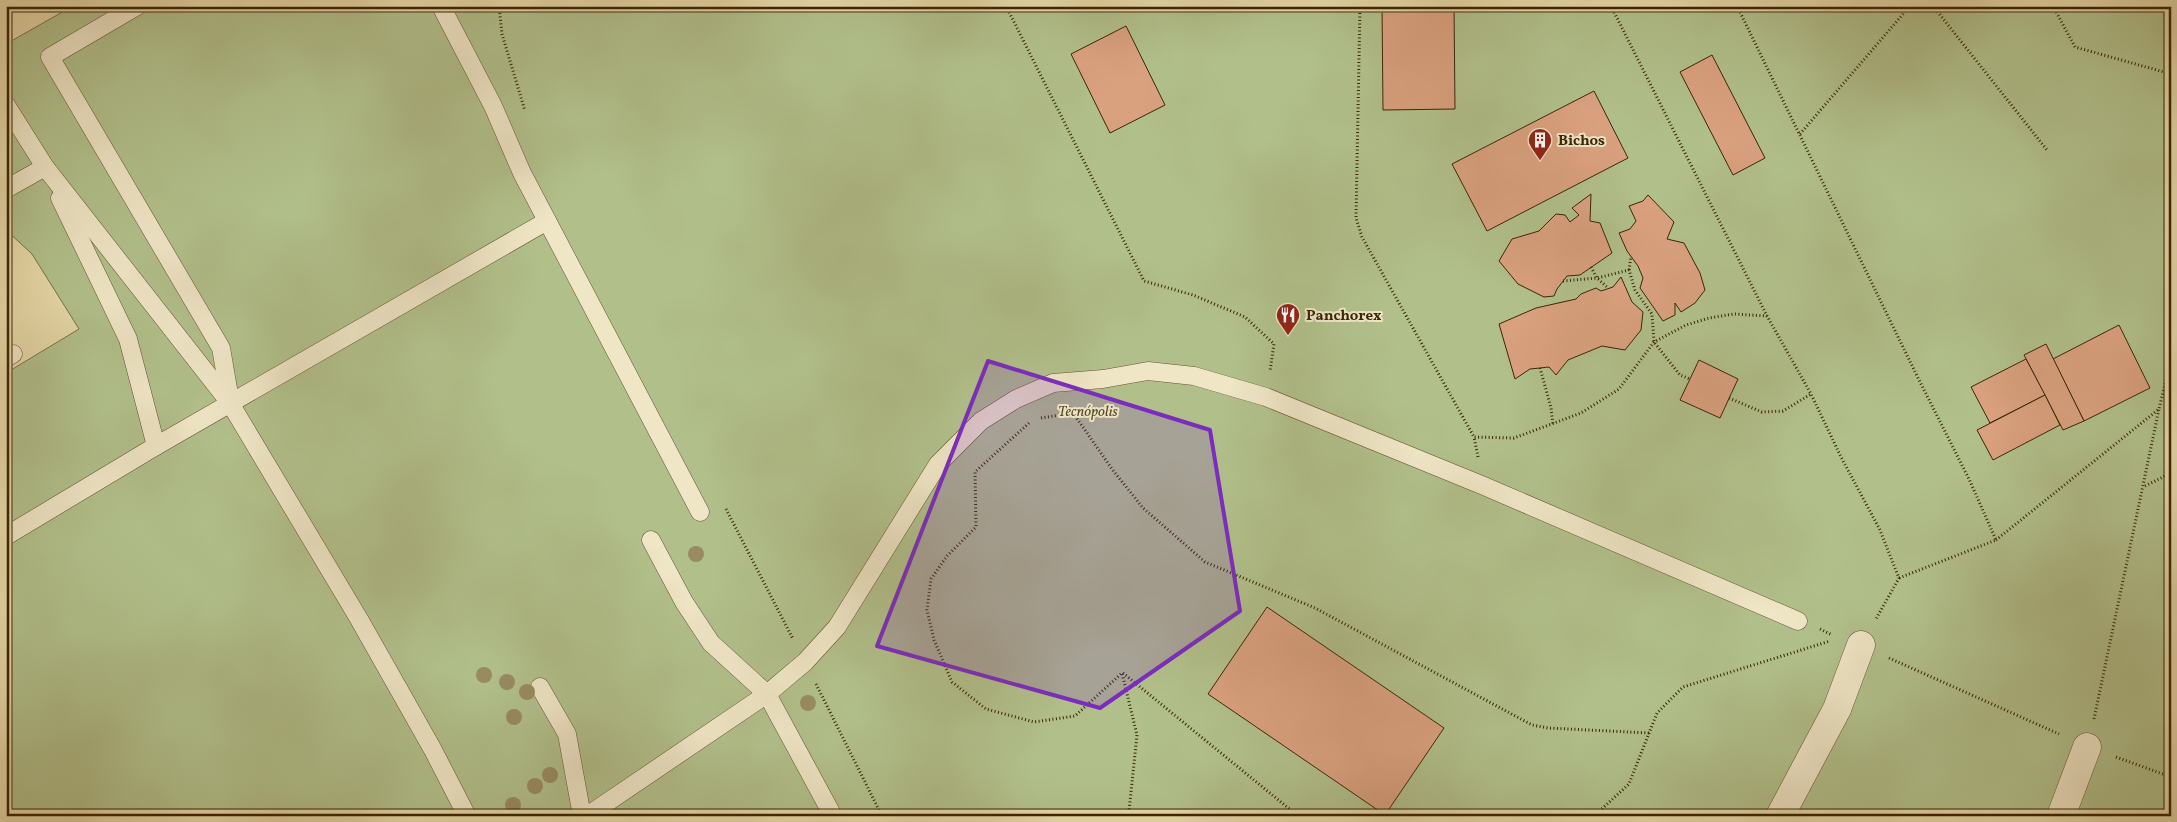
<svg xmlns="http://www.w3.org/2000/svg" width="2177" height="822" font-family="Vollkorn,serif">
<style>
.green{fill:#b1c08b;stroke:#757249}
.building{fill:#daa17f;stroke:#392507}
.lines{fill:none;stroke-linecap:round;stroke-linejoin:round}
.lane-casing{stroke:#64522f;stroke-width:19}
.street-casing{stroke:#64522f;stroke-width:29}
.path{stroke:#392507;stroke-width:3;stroke-dasharray:1 2.5;stroke-linecap:butt}
.lane{stroke:#efe6c6;stroke-width:18}
.street{stroke:#efe6c6;stroke-width:28}
.tree{fill:#988b62}
.marked{fill:#7b2cbf;fill-opacity:0.2;stroke:#7b2cbf;stroke-width:4;stroke-linejoin:round}
.labels{text-anchor:middle;stroke-width:4;stroke-linejoin:round;paint-order:stroke}
.poi-label{font-size:15px;font-weight:bold;fill:#392507;stroke:#efe6c6;text-anchor:start}
.park-label{font-size:15px;font-style:italic;fill:#574c28;stroke:#efe6c6}
</style>
<rect width="100%" height="100%" fill="#e7d9a8"/>
<filter id="stains"><feTurbulence type="fractalNoise" baseFrequency=".004" numOctaves="4"/><feColorMatrix values="0 0 0 0 .2 0 0 0 0 .09 0 0 0 0 .02 0 0 0 .5 -.17"/></filter>
<radialGradient id="worn" r=".72"><stop offset=".6" stop-color="#630" stop-opacity="0"/><stop offset="1" stop-color="#630" stop-opacity=".3"/></radialGradient>
<path class="green" d="M73,6H2171V816H6V373L79,329L32,254L6,230V44Z"/>
<g class="building">
<path d="M1382,6H1454L1455,109L1383,110Z"/>
<path d="M1126,26L1165,105L1110,133L1071,54Z"/>
<path d="M1712,55L1765,158L1733,175L1680,72Z"/>
<path d="M1594,91L1628,158L1487,231L1452,164Z"/>
<path d="M1591,194L1590,221L1600,223L1612,253L1580,275L1567,276L1557,289L1554,296L1544,297L1518,284L1499,261L1512,239L1539,231L1556,214L1565,215L1570,222L1579,215L1572,208Z"/>
<path d="M1648,195L1674,222L1667,239L1684,243L1700,273L1705,290L1695,303L1681,312L1675,303V315L1663,321L1640,288L1643,278L1638,266L1627,251L1619,233L1630,229L1636,221L1629,206L1643,201Z"/>
<path d="M1621,277L1632,302L1643,312L1641,330L1625,350L1602,346L1568,360L1556,375L1549,367L1540,368L1530,369L1515,379L1499,324L1536,308L1576,299L1581,294L1596,288L1601,291L1613,287Z"/>
<path d="M2119,325L2150,388L2084,421L2053,359Z"/>
<path d="M2046,344L2084,421L2063,430L2024,355Z"/>
<path d="M2026,359L2045,395L1990,423L1971,387Z"/>
<path d="M1699,360L1738,379L1720,418L1680,400Z"/>
<path d="M2045,395L2060,425L1993,460L1977,430Z"/>
<path d="M1267,607L1444,728L1385,815L1208,694Z"/>
</g>
<g class="lines">
<g class="lane-casing">
<g id="lane">
<path d="M137,6L50,57L221,348L230,400"/>
<path d="M441,6L493,106L522,173L700,512"/>
<path d="M6,105L45,167L230,403L359,619L433,750L467,816"/>
<path d="M6,189L45,167"/>
<path d="M60,198L128,339L156,446"/>
<path d="M6,358L13,354"/>
<path d="M6,536L156,446L547,221"/>
<path d="M651,540L684,602L711,643L767,694L833,816"/>
<path d="M540,687L567,734L582,816"/>
<path d="M587,816L767,694L805,662L837,627L938,464L981,421L1016,399L1053,383L1103,379L1148,371L1194,376L1266,397L1484,486L1798,621"/>
</g>
</g>
<g class="street-casing">
<g id="street">
<path d="M1780,816L1837,709L1861,645"/>
<path d="M2061,816L2087,747"/>
</g>
</g>
<g class="path">
<path d="M499,6L502,34L525,111"/>
<path d="M1006,6L1144,281L1193,295L1245,317L1274,344L1270,371"/>
<path d="M1360,6L1356,218L1362,237L1474,437"/>
<path d="M1611,6L1767,316L1811,394L1841,457L1880,530L1899,578L1876,619"/>
<path d="M1737,6L1919,380L1969,479L1996,540L1899,578"/>
<path d="M1933,6L2047,150"/>
<path d="M2053,6L2075,47L2171,74"/>
<path d="M1800,134L1910,6"/>
<path d="M1591,267L1597,278L1608,288"/>
<path d="M1629,270L1631,256"/>
<path d="M1563,281L1597,278L1629,270L1635,290L1652,314L1654,342L1680,375L1690,379"/>
<path d="M1540,368L1551,408L1553,425"/>
<path d="M1729,398L1762,412L1783,411L1811,394"/>
<path d="M1069,407L1112,469L1143,508L1205,562L1315,608L1532,725L1548,728L1649,733"/>
<path d="M1041,418L1073,413"/>
<path d="M1029,423L975,472L976,527L947,556L931,579L927,610L934,640L952,682L986,709L1034,722L1075,716L1122,673L1137,735L1129,811L1134,816"/>
<path d="M1478,457L1474,437L1514,438L1581,413L1619,389L1654,342L1686,325L1709,318L1734,314L1767,316"/>
<path d="M2145,486L2171,473"/>
<path d="M726,509L793,639"/>
<path d="M1996,540L2159,409L2171,359"/>
<path d="M1820,629L1832,635"/>
<path d="M1889,658L2059,734"/>
<path d="M1123,673L1298,816"/>
<path d="M816,684L882,816"/>
<path d="M2094,719L2159,409"/>
<path d="M2116,757L2171,777"/>
<path d="M1594,816L1629,784L1657,713L1683,687L1830,641"/>
</g>
<use href="#lane" class="lane"/>
<use href="#street" class="street"/>
</g>
<g class="tree">
<circle cx="696" cy="554" r="8"/>
<circle cx="484" cy="675" r="8"/>
<circle cx="507" cy="682" r="8"/>
<circle cx="527" cy="692" r="8"/>
<circle cx="808" cy="703" r="8"/>
<circle cx="514" cy="717" r="8"/>
<circle cx="550" cy="775" r="8"/>
<circle cx="535" cy="786" r="8"/>
<circle cx="513" cy="805" r="8"/>
</g>
<path class="marked" d="M988,361L1210,430L1240,611L1100,708L877,646Z"/>
<defs>
<g id="building-pin" transform="scale(1.25)"><path d="M0 17L-7.5 6A9.5 9.5 0 1 1 7.5 6Z" fill="#8f2418" stroke="#efe6c6"/><path d="M-4-6H4V6H1V3H-1V6H-4ZM-2.5-4.3h1.7v1.8h-1.7ZM.8-4.3h1.7v1.8H.8ZM-2.5-1h1.7V.8h-1.7ZM.8-1h1.7V.8H.8Z" fill="#fff"/></g>
<g id="restaurant-pin" transform="scale(1.25)"><path d="M0 17L-7.5 6A9.5 9.5 0 1 1 7.5 6Z" fill="#8f2418" stroke="#efe6c6"/><path d="M-5-6h1v4h1v-4h1v4h1v-4h1v5L-1.5 .5V6h-2V.5L-5-1ZM5-6V6H3V1.5H1.5Q1.5-4 5-6Z" fill="#fff"/></g>
</defs>
<g fill-rule="evenodd">
<use href="#building-pin" x="1540" y="140"/>
<use href="#restaurant-pin" x="1288" y="315"/>
</g>
<g class="labels">
<g class="poi-label">
<text x="1558" y="145">Bichos</text>
<text x="1306" y="320">Panchorex</text>
</g>
<g class="park-label">
<text x="1088" y="416">Tecnópolis</text>
</g>
</g>
<rect width="2177" height="822" fill="none" stroke="#e7d9a8" stroke-width="25"/>
<rect x="8" y="8" width="2162" height="807" fill="none" stroke="#392507" stroke-width="2.5"/>
<rect x="12" y="12" width="2152" height="797" fill="none" stroke="#392507"/>
<rect width="100%" height="100%" filter="url(#stains)"/>
<rect width="100%" height="100%" fill="url(#worn)"/>
</svg>
